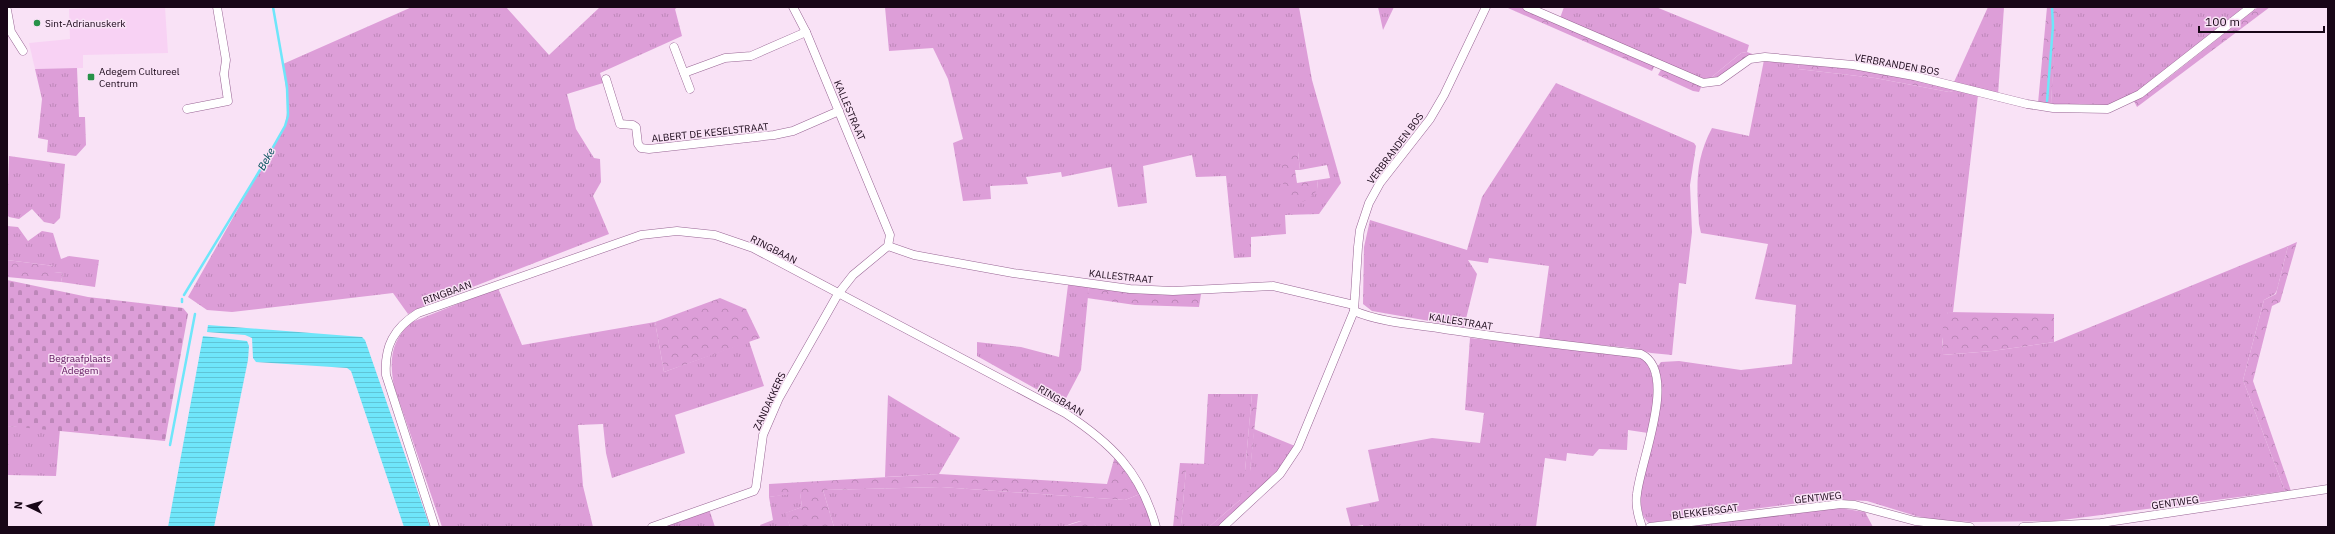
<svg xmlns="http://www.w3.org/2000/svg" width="2335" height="534" font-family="'IBM Plex Sans',sans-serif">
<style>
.built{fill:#f8d2f4}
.grass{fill:url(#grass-tufts);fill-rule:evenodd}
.forest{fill:url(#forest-crowns)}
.cemetery{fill:url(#cemetery-stones)}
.water{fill:url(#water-rules)}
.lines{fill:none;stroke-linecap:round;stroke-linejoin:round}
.stream{stroke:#6fe6fa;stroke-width:2.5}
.street-casing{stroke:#986594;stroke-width:9}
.street{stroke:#fff;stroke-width:8}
.poi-dot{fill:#289249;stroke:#f9e2f6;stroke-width:1.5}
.labels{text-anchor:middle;stroke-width:3;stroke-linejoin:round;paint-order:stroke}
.poi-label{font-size:10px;fill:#180617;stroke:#f9e2f6;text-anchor:start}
.street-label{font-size:10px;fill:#180617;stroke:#f9e2f6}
.park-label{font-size:10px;fill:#5c135a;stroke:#f9e2f6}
.water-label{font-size:11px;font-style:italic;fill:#014f59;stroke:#f9e2f6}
</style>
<defs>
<pattern id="grass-tufts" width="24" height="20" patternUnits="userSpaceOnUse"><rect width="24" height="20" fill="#dd9ed8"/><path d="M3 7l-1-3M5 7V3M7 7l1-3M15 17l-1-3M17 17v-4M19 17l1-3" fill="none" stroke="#bd87b9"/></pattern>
<pattern id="forest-crowns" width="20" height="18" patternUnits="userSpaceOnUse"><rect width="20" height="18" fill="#dd9ed8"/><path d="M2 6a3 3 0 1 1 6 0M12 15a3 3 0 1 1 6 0" fill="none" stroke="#bd87b9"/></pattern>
<pattern id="cemetery-stones" width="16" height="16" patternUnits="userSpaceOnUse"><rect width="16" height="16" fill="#dd9ed8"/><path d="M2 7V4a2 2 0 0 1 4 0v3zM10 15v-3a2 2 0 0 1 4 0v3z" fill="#bd87b9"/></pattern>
<pattern id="water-rules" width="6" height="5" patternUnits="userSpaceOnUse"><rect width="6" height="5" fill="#6fe6fa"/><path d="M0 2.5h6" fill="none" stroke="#5fc4d6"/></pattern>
</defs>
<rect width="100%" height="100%" fill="#f9e2f6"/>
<path class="built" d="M120,7H165L168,53L83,55V68L35,69L29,43L70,39L69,9Z"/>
<g class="grass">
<path d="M412,7H506L549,55L600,7H678L675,9L682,36L600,73L603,83L567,94L576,129L594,158L600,159L601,182L593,196L609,234L421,307L408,314L393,293L232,312L207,310L188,297L285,126L288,106L283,64Z"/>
<path d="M885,7H1299L1312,80L1341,183L1319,214L1285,215L1286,234L1251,237V257L1234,258L1226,176L1196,177L1192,155L1143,166L1147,203L1118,207L1111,167L1062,177L1061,172L1026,177L1028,184L990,186L991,199L963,201L953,143L963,139L948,79L933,48L889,51ZM1298,152L1300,170L1327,165L1330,178L1317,180L1318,189L1284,195Z"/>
<path d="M1378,7H1394L1383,30Z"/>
<path d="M1564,7H1656L1749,45L1747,52L1741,53L1708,80L1702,79L1560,18Z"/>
<path d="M1988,7H2004L1998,95L1954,82Z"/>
<path d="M2056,7H2244L2139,90L2119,102L2107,105L2051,104Z"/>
<path d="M1764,60L1799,63L1798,69L1875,78L1949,92L1953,91L1954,87L1978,95L1953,312H1948L1942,342L1943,355L1992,351L2054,342L2288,246L2277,290L2275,294L2264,300L2243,380L2285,491L2055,521L1972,522L1936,520L1916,516L1867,501L1828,499L1649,523C1627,508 1656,431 1660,408C1662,394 1661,380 1658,366L1661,362L1679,361L1741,370L1792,364L1796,305L1755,299L1768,244L1701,233L1699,224C1697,187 1694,162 1712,128L1749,136Z"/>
<path d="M77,68L79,117H85L86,145L76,156L47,152L48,140L38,138L42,99L35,69Z"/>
<path d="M1556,83L1694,143L1696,146L1690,185L1692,232L1686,284L1679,283L1672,355L1651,353L1631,348L1539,339L1549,266L1489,258L1488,263L1468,260L1477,274L1464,327L1372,311L1363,304L1364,247L1370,220L1467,250L1482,197Z"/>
<path d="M9,156L65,164L60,218L54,224L44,222L32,209L19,219L9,217L7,215Z"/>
<path d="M7,226L18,227L28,241L42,231L53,233L61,259L69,256L99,260L95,287L61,282L63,273L53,272L54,266L7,260Z"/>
<path d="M1068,285L1089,286L1081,370L1063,404L977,356V342L1021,347L1059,357Z"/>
<path d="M498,288L522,345L655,322L664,372L749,341L764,386L675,415L685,453L612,478L606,453L603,424L578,425L583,486L593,527H442L394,386C389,360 391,340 412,322Z"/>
<path d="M1470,338L1632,356L1645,360C1659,382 1653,408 1648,433L1628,430L1627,450L1599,449L1593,456L1567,453L1566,461L1545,458L1536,527H1363V525L1351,527L1346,508L1379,501L1368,450L1432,438L1480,443L1484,413L1465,410Z"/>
<path d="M1208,394H1252L1245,471H1250L1254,429L1295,446L1278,472L1261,489L1240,500L1209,527H1181L1186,469H1208V464H1204Z"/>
<path d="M888,395L960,438L939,474L885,477Z"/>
<path d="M7,426L60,429L56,476L7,475Z"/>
<path d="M941,487L1125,500L1140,494L1153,527H1097C1086,516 1075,523 1062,527H834L823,490Z"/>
<path d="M800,492L802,507L786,513L790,527H761L760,525L773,520L769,497Z"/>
<path d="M1840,508L1865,512L1873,527H1683Z"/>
<path d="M709,509L715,527H660Z"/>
</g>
<g class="forest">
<path d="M1509,7H1522L1549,21L1655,65L1652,71L1508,8Z"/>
<path d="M2047,7H2056L2057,11L2051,104L2038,103Z"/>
<path d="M2258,7H2270L2137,107L2134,101L2163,82Z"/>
<path d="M1747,52L1755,55L1718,80H1708L1741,53Z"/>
<path d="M1799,63L1854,68L1954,87L1953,91L1949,92L1875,78L1798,69Z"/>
<path d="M1662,68L1702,85L1699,92L1693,91L1658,75Z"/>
<path d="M1298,152L1300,170H1295L1297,183L1317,180L1318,189C1307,203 1297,207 1284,195L1281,153Z"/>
<path d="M2297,242L2280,302L2272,306L2253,381L2291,491H2285L2243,380L2264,300L2276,294L2288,246Z"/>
<path d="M7,260L54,266V272L63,273L61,282L7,277Z"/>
<path d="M1089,286L1135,293L1201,294L1199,307L1135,305L1087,298Z"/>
<path d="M720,298L746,309L760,338L664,372L655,322Z"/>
<path d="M1948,312L2054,314V342L1992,351L1942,355L1943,323Z"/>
<path d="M1252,394H1258L1250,471H1245Z"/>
<path d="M1115,456L1140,494L1125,500L941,487L823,490L834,527H790L785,513L802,507L800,493L769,497V484L939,474L1107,484Z"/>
<path d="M1180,463L1208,464V469L1186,470L1181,527H1173Z"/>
<path d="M1259,486L1261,489L1218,527H1209L1240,500L1241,494Z"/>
<path d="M1085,520L1092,522L1097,527H1062Z"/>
</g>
<path class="cemetery" d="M7,280L88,297L183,308L188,314L165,441L7,426Z"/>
<g class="water">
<path d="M208,325L362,337L365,340L430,527H404L351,371L347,368L256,362L253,358L252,338L245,335L207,332Z"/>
<path d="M203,336L247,341L249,346L248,360L214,527H168Z"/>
</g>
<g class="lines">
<g class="stream">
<path d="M2047,101L2053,26L2052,7"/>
<path d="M184,295L260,170L285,126L288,116L287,87L273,7"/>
<path d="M182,299V302"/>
<path d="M170,445L195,314"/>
</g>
<g class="street-casing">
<g id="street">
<path d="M1527,7L1703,83L1719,81L1750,59L1765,57L1853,65L1914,76L2027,104L2053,108L2108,109L2140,94L2251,7"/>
<path d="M7,10L11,32L23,51"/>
<path d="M674,47L690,89"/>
<path d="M684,73L725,58L751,56L806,32"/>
<path d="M606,79L620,124L633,125L636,127L638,144L641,148L649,149L774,135L793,131L839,111"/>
<path d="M187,109L228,101L224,74L226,60L217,7"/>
<path d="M888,246L914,255L1013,273L1130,289L1173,291L1273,286L1354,305"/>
<path d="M1354,311C1380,322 1411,324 1438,328C1505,339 1573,346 1641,354C1679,372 1640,462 1637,494C1635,505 1638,516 1642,527"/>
<path d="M435,527L386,375C384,346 394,328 418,313L641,235L677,231L715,235L753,248L1065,413C1111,443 1141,472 1156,527"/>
<path d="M652,527L754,491L756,487L763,435L779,398L838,294L853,275L888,246L890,235L806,32L793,7"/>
<path d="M1223,527L1280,474L1298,447L1354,311L1358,247L1360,230L1369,203L1380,183L1430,119L1444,95L1486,7"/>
<path d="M1650,527L1841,504L1855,505L1915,521L1970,527"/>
<path d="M2023,527L2101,523L2328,489"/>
</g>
</g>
<use href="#street" class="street"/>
</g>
<g class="poi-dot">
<circle cx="37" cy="23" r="4"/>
<rect x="87" y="73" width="8" height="8" rx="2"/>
</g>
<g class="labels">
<g class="poi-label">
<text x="45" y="27">Sint-Adrianuskerk</text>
<text x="99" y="75">Adegem Cultureel<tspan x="99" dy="12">Centrum</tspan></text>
</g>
<g class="street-label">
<text transform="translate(1897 64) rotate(10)" y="4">VERBRANDEN BOS</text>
<text transform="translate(850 110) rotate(67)" y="4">KALLESTRAAT</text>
<text transform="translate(710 132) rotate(-6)" y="4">ALBERT DE KESELSTRAAT</text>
<text transform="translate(1395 148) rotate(-53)" y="4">VERBRANDEN BOS</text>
<text transform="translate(774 249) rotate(27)" y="4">RINGBAAN</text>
<text transform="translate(1121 276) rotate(6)" y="4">KALLESTRAAT</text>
<text transform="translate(447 292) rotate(-20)" y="4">RINGBAAN</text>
<text transform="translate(1461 321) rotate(9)" y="4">KALLESTRAAT</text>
<text transform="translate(1061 400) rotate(30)" y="4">RINGBAAN</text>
<text transform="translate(769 401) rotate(-65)" y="4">ZANDAKKERS</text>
<text transform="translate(1818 497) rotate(-6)" y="4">GENTWEG</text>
<text transform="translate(2175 502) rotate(-8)" y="4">GENTWEG</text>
<text transform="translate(1705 511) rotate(-7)" y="4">BLEKKERSGAT</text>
</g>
<g class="park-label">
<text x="80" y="362">Begraafplaats<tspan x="80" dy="12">Adegem</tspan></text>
</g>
<g class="water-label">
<text transform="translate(266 159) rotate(-62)" y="4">Beke</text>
</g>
</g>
<rect width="2335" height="534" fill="none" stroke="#180617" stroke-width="16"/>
<g transform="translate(28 506) rotate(275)" stroke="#f9e2f6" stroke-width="3" paint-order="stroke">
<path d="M0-3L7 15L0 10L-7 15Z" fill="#180617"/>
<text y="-6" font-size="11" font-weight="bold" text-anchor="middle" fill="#180617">N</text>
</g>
<path d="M2199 26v6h125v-6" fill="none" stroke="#180617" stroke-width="2"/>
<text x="2205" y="26" font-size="12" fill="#180617" stroke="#f9e2f6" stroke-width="3" paint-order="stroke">100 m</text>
</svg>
